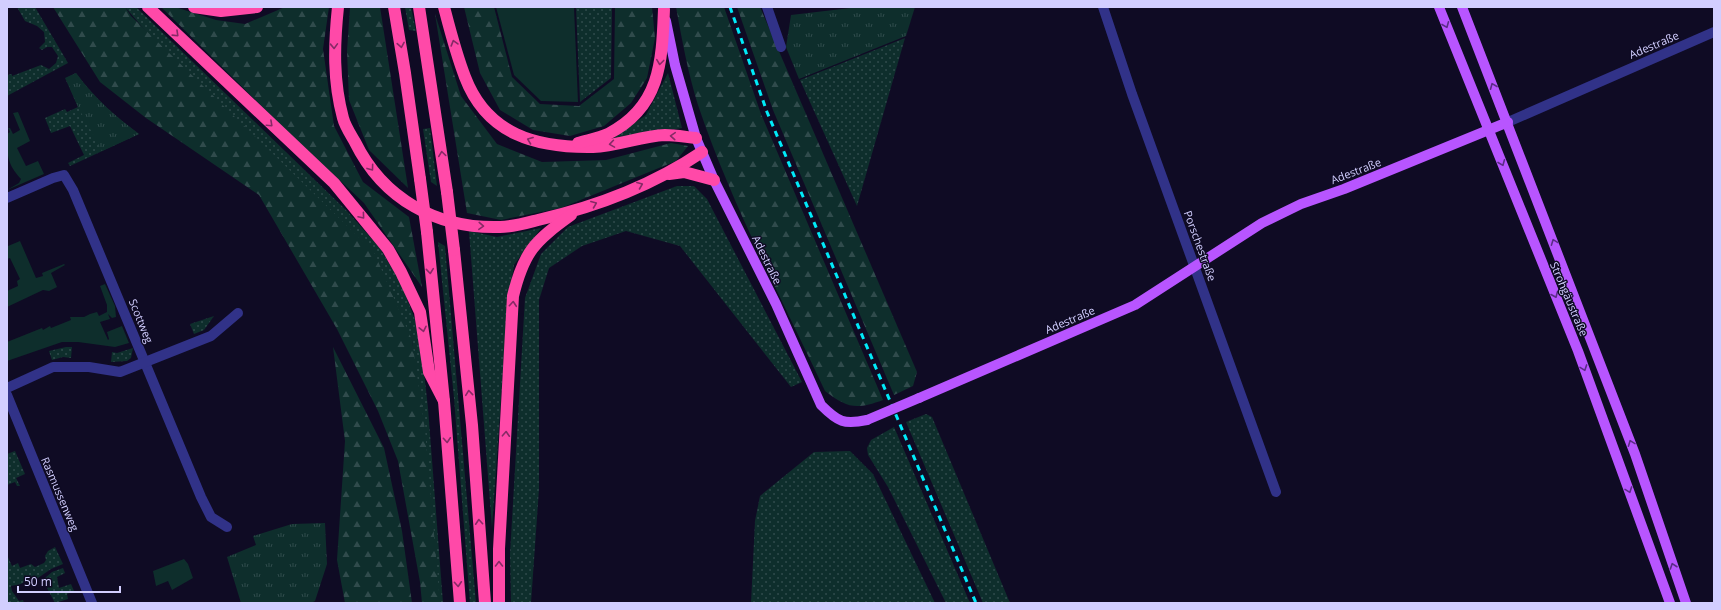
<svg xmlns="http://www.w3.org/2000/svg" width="1721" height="610" font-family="'Open Sans',sans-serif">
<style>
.grass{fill:url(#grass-dots)}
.forest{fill:url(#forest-firs)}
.park{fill:url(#park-tufts)}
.garden{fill:#0e2e2c}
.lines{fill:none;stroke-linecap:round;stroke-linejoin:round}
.minor{stroke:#313288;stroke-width:10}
.major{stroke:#b855ff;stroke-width:10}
.highway{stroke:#ff49a8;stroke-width:12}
.rail{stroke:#00eaf9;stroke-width:3;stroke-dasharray:6 5;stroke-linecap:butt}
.major-bridge{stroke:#b855ff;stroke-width:10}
.highway-bridge{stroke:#ff49a8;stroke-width:12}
.oneway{stroke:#5b2c87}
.oneway2{stroke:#872a66}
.labels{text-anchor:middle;stroke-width:3;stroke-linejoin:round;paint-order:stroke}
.street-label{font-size:11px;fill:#d2ceff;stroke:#0f0b24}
</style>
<defs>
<pattern id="grass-dots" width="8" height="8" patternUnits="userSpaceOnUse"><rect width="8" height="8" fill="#0e2e2c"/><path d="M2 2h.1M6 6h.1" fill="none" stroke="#304b4c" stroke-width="1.8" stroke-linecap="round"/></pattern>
<pattern id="forest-firs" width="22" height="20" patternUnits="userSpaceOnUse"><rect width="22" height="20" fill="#0e2e2c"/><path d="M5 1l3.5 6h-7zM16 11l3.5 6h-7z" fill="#304b4c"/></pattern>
<pattern id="park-tufts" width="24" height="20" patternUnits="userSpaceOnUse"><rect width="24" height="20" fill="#0e2e2c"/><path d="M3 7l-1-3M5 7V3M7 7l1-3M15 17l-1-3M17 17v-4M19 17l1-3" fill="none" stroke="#304b4c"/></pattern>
</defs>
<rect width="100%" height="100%" fill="#0f0b24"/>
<g class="grass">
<path d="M17,7H35L68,63L7,96V75L12,74V76L41,65L49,69L56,63L58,56L52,47H47L42,50L39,48L45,42L44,32L37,26L25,21Z"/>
<path d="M125,7H136L347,211L379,247L401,283L415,320L423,363L428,408L443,603H438L412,340Z"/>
<path d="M405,7H411L416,31L409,30Z"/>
<path d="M576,7H612L611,78L580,102Z"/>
<path d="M905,38L857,206L800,80Z"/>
<path d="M76,73C94,98 115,116 139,134L70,166L68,163L84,155L70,126L51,133L45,118L65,109L67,112L78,107L65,78Z"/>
<path d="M668,73L682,128L609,141L646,115Z"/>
<path d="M430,128L437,186L431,182L423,129Z"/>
<path d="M677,186H694L707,199L802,382L791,387L680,246L626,231L582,246L549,268L539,300V489L531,603H511L510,554L525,298L541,254L568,227Z"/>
<path d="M541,228L514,265L507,312L492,528L469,231L497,237Z"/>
<path d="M438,242L445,246L476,603H470L454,398Z"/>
<path d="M214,316L204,330L194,334L190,324Z"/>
<path d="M66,347H72L71,358L63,357L52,360L49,351Z"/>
<path d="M133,348L131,358L127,361L111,362L112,352L117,353Z"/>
<path d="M926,414L932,417L1010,603H983L906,422Z"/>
<path d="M894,427L970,603H946L888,487L868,455L867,448L871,440Z"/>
<path d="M15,451L25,474L16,478L20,486H17L15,482L7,485V454Z"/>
<path d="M850,451L873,474L935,603H751L755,521L760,496L814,452Z"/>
<path d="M55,547L63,564L51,569L35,580L29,579L21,584L11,586L12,591L19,601L23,600L24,603H7V555L12,566L18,563L20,568L31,564L35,567L44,563L46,560L45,556L48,551Z"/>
<path d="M63,568L65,573L57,577L59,588L71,584L74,591L67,594L68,599L55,603L47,588L49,586L45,578L52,572Z"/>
</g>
<g class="forest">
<path d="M53,7H125L131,16L374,252L412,340L425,430L440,603H422L420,582L398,461L378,411L337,329L259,195L146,118L100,82Z"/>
<path d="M161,7H175L216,20L245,24L285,7H329L323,49L334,126L363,182L409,217L422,287L364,203L282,126Z"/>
<path d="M350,7H380L408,188L369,150L349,100L347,51Z"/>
<path d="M464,7H494L512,77L540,104L579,106L614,79L615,7H652L655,38L647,78L631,103L604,126L570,136L533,130L500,110L480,73Z"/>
<path d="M676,7H724L761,114L883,400C856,410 847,408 825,391C781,297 731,203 698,105C688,73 682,40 676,7Z"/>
<path d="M737,7H760L917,372L913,386L894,395L773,110Z"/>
<path d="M435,14L461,96L497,144L542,162L606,160L671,143L688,146L676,161L561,208L501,220L467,213Z"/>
<path d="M333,347L384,448L402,531L412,603H345L337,560L345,441Z"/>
</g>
<g class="park">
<path d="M859,7H915L906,36L799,79L786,47L791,15Z"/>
<path d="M76,73C94,98 115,116 139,134L102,151L78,107L66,78Z"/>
<path d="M325,523L327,564L315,601L311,603H241L227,557L256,545L253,536L292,524Z"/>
</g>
<g class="garden">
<path d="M496,7H574L578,102L541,101L514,75Z"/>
<path d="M18,112L30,141L17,148L26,166L38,161L44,174L7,190L19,183L21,179C7,164 7,155 7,134L10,132L8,128H10L13,134L20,130L13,113Z"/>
<path d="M20,241L36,278L43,276L42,273L64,264L65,265L51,273L57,287L49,291L43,290L7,307V291L18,286L17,281L20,279L10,258L7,259V245L8,246Z"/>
<path d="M105,284L115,306L116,317L112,318L108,314L110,319L100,322L108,340L109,339L107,332L122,326L129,343L115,347L78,342H62L7,361V342L42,328L43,330L50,326L51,328L71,320L70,317H84L90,314L97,312L99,316L107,312V305L100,286Z"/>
<path d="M184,559L188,564L193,578L172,590L168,581L156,586L153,571Z"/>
</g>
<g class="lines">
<g class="minor">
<path d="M767,7L781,47"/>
<path d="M1103,7L1132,94L1276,492"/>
<path d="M1508,122L1714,32"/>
<path d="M7,198L53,178L64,175L73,190L201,497L211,517L227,527"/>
<path d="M7,388L53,367H89L120,372L211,336L238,313"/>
<path d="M7,395L92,603"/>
</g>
<g class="major">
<path d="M1439,7L1578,351L1670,603"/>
<path d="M1462,7L1635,454L1686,603"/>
<path d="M666,21L675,65L696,138L714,180L776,304L821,405C838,422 844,425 867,420"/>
<path d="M919,398L1135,305L1262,223L1301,204L1344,189L1508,122"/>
</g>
<g class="highway">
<path d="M148,7L334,183L388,249L401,272L420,312L429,372L444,401"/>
<path d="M194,7L221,11L257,7"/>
<path d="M338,7C334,45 333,81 343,118C345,126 351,135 355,142C383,199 437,229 500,227C512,227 526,223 538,220C595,207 653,185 702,152"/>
<path d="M394,7L405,73L420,179"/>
<path d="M419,7L447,192"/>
<path d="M444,7C450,30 456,54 465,77C487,135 537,148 593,147C618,146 641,136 665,135C675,135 686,137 696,138"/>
<path d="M578,143C588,140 599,138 608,134C661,107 662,61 664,9"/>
<path d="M669,174L684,172L714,180"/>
<path d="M427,232L444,401L460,603"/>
<path d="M454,250L472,425L485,603"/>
<path d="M499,603V549L513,296C524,251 535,241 571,215"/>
</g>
<path class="rail" d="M730,7L767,112L976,603"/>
<path class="major-bridge" d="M867,420L919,398"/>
<g class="highway-bridge">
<path d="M420,179L427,232"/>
<path d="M447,192L454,250"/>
</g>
</g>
<defs><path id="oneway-chevron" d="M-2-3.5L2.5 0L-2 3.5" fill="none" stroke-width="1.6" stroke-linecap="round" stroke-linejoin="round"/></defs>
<g class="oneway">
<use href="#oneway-chevron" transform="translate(1446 25) rotate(68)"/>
<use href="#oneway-chevron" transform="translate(1493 86) rotate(-112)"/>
<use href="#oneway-chevron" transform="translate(1502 163) rotate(68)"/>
<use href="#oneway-chevron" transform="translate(1554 242) rotate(-111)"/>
<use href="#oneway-chevron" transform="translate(1555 295) rotate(67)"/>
<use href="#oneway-chevron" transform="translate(1584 368) rotate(70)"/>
<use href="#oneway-chevron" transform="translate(1631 443) rotate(-111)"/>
<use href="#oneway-chevron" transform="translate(1629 490) rotate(70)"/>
<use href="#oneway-chevron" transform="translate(1673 566) rotate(-109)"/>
</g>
<g class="oneway2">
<use href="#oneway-chevron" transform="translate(176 34) rotate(44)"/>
<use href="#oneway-chevron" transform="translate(454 43) rotate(-106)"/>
<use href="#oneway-chevron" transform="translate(401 45) rotate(80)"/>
<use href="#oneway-chevron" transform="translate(334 46) rotate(88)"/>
<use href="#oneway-chevron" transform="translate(660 62) rotate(97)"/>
<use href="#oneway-chevron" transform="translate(270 124) rotate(43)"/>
<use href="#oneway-chevron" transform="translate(673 136) rotate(-176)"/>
<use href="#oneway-chevron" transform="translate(530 140) rotate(-159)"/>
<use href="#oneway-chevron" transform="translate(612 144) rotate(171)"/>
<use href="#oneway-chevron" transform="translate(442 154) rotate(-98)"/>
<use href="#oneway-chevron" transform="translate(371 168) rotate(54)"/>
<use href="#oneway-chevron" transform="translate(640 185) rotate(-22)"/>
<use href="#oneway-chevron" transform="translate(594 204) rotate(-22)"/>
<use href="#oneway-chevron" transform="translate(362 216) rotate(50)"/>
<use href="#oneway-chevron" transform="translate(481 226) rotate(3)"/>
<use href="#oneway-chevron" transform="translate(430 271) rotate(84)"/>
<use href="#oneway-chevron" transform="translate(513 304) rotate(-85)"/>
<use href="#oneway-chevron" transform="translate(423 329) rotate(78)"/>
<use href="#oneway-chevron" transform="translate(469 393) rotate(-96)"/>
<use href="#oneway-chevron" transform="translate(506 434) rotate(-87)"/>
<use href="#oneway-chevron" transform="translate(447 440) rotate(86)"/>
<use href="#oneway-chevron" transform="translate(479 522) rotate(-94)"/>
<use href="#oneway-chevron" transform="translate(499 564) rotate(-90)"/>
<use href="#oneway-chevron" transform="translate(458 584) rotate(86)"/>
</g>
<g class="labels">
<g class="street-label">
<text transform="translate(1654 45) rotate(-23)" y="4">Adestraße</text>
<text transform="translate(1356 171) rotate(-21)" y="4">Adestraße</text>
<text transform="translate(1200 246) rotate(70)" y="4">Porschestraße</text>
<text transform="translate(767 260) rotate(64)" y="4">Adestraße</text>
<text transform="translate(1569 299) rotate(67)" y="4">Strohgäustraße</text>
<text transform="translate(1070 320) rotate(-23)" y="4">Adestraße</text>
<text transform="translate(141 321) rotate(68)" y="4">Scottweg</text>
<text transform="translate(60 494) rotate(67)" y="4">Rasmussenweg</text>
</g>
</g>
<rect width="1721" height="610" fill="none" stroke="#d2ceff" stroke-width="16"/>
<path d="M18 586v6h102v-6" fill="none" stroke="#d2ceff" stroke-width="2"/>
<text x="24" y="586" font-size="12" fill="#d2ceff" stroke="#0f0b24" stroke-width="3" paint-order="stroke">50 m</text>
</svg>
